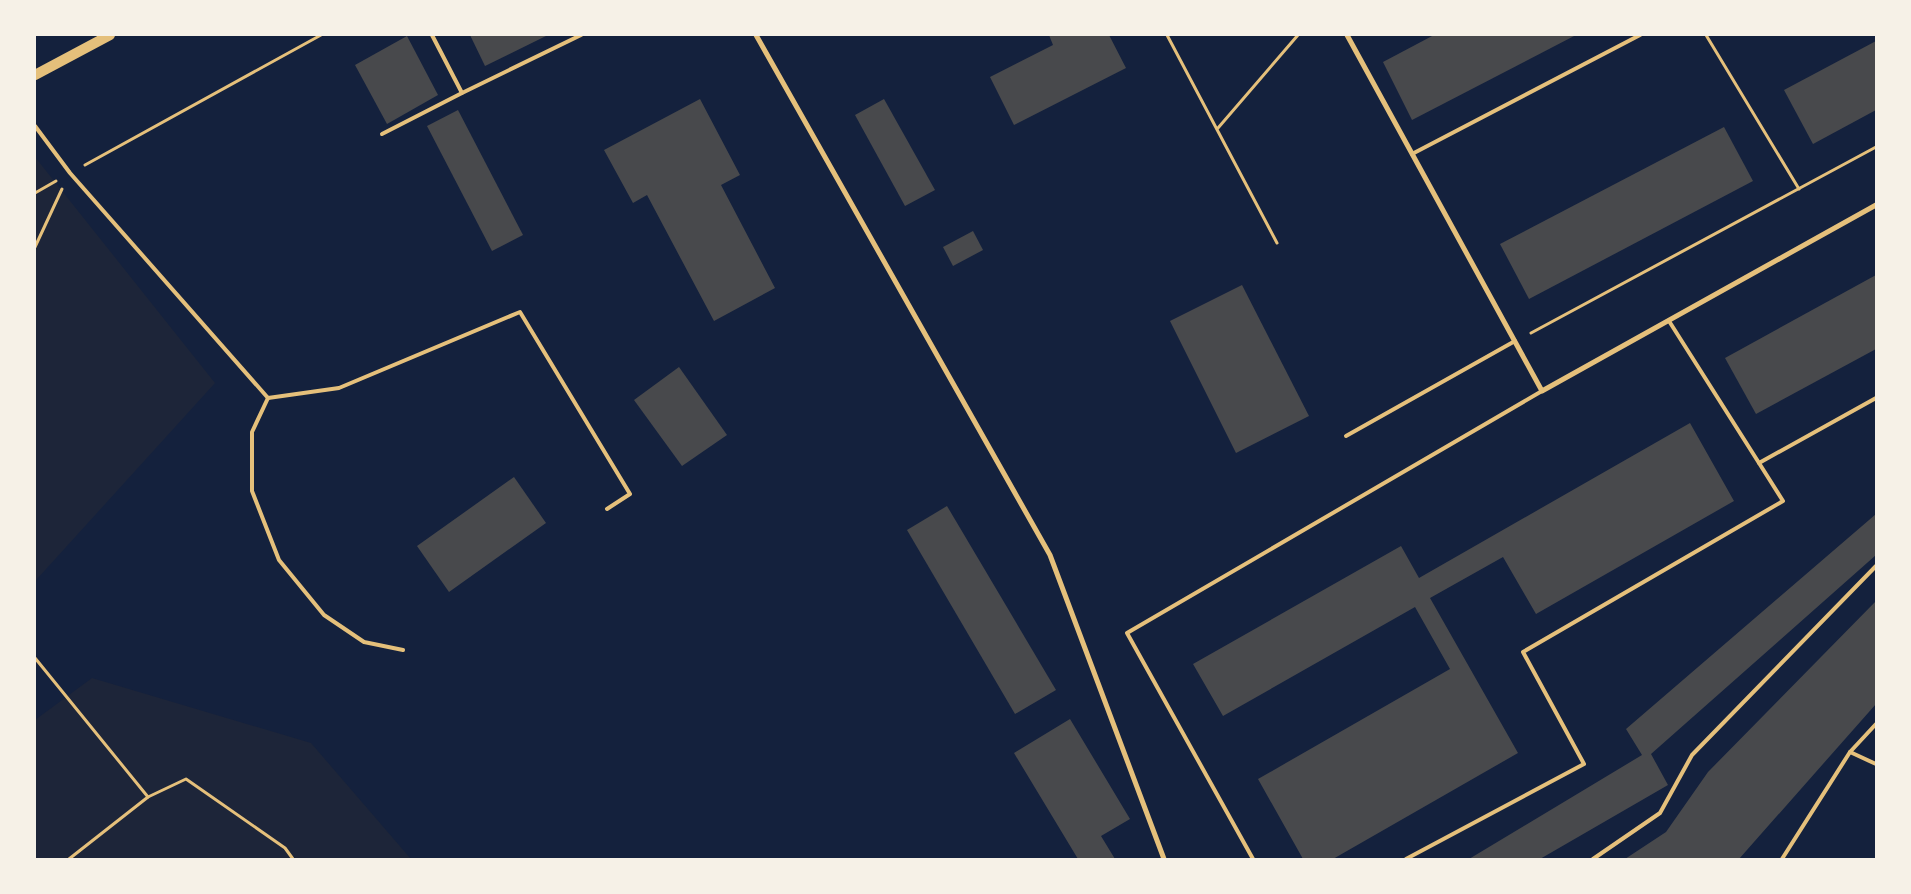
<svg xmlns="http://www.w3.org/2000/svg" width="1911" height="894" font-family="Bitter,serif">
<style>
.green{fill:#1d2539}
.building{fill:#48494c}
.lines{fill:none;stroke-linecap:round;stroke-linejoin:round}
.path{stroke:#e5c07b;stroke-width:3}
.service{stroke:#e5c07b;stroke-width:4}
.minor{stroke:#e5c07b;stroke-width:5}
.secondary{stroke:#e5c07b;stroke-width:10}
</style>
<rect width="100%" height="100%" fill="#14213d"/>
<g class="green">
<path d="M35,157L215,383L37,579L35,584Z"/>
<path d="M92,678L311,743L411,859H35V720Z"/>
</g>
<g class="building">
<path d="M470,35H548L485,66Z"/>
<path d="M1049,35H1109L1126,68L1014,125L990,77L1053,45Z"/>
<path d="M1434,35H1576L1412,120L1383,62Z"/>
<path d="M407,36L438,95L387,124L355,65Z"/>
<path d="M1876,41V110L1813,144L1784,90Z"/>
<path d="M700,99L740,175L721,185L775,288L714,321L647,195L633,203L604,150Z"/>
<path d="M884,99L935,190L905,206L855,115Z"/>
<path d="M458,110L523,235L492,251L427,126Z"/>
<path d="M1724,127L1753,181L1529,299L1500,244Z"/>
<path d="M973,231L983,250L953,266L943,247Z"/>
<path d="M1876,275V349L1756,414L1725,358Z"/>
<path d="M1242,285L1309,416L1236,453L1170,321Z"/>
<path d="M679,367L727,435L682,466L634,400Z"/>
<path d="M1690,423L1734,501L1536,614L1503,557L1430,598L1518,753L1333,859H1303L1258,779L1450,669L1415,607L1223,716L1193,664L1401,546L1419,578Z"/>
<path d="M514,477L546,523L449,592L417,546Z"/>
<path d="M947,506L1056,690L1015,714L907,530Z"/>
<path d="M1876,514V555L1651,754L1668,785L1540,859H1469L1642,755L1626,729Z"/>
<path d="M1876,601V704L1739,859H1625L1666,832L1708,772Z"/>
<path d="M1070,719L1130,819L1101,836L1115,859H1078L1014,753Z"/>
</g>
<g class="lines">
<g class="path">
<path d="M1167,35L1277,243"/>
<path d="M1706,35L1799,189"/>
<path d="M1218,128L1298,35"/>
<path d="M85,165L321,35"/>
<path d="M35,193L56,181"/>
<path d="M35,247L62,189"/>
<path d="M1531,333L1876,147"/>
<path d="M35,658L148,797"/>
<path d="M69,859L148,797L186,779L285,848L293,859"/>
</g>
<g class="service">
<path d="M432,35L462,93L581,35"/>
<path d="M35,126L70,173L268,398L339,388L520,312L630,494L607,509"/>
<path d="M382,134L462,93"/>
<path d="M1412,154L1640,35"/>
<path d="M1669,321L1759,463L1876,398"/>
<path d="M268,398L252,432V491L279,560L324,615L364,642L403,650"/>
<path d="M1346,436L1515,341"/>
<path d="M1850,752L1876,764"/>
<path d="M1253,859L1127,633L1542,391"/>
<path d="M1406,859L1584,764L1523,652L1783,501L1759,463"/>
<path d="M1593,859L1660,813L1692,755L1876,566"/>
<path d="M1782,859L1850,752L1876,724"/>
</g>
<g class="minor">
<path d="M756,35L1050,555L1164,859"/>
<path d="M1347,35L1542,391L1876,205"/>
</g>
<path class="secondary" d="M35,75L110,35"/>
</g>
<rect width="1911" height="894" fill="none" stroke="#f6f1e7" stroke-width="72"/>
</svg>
